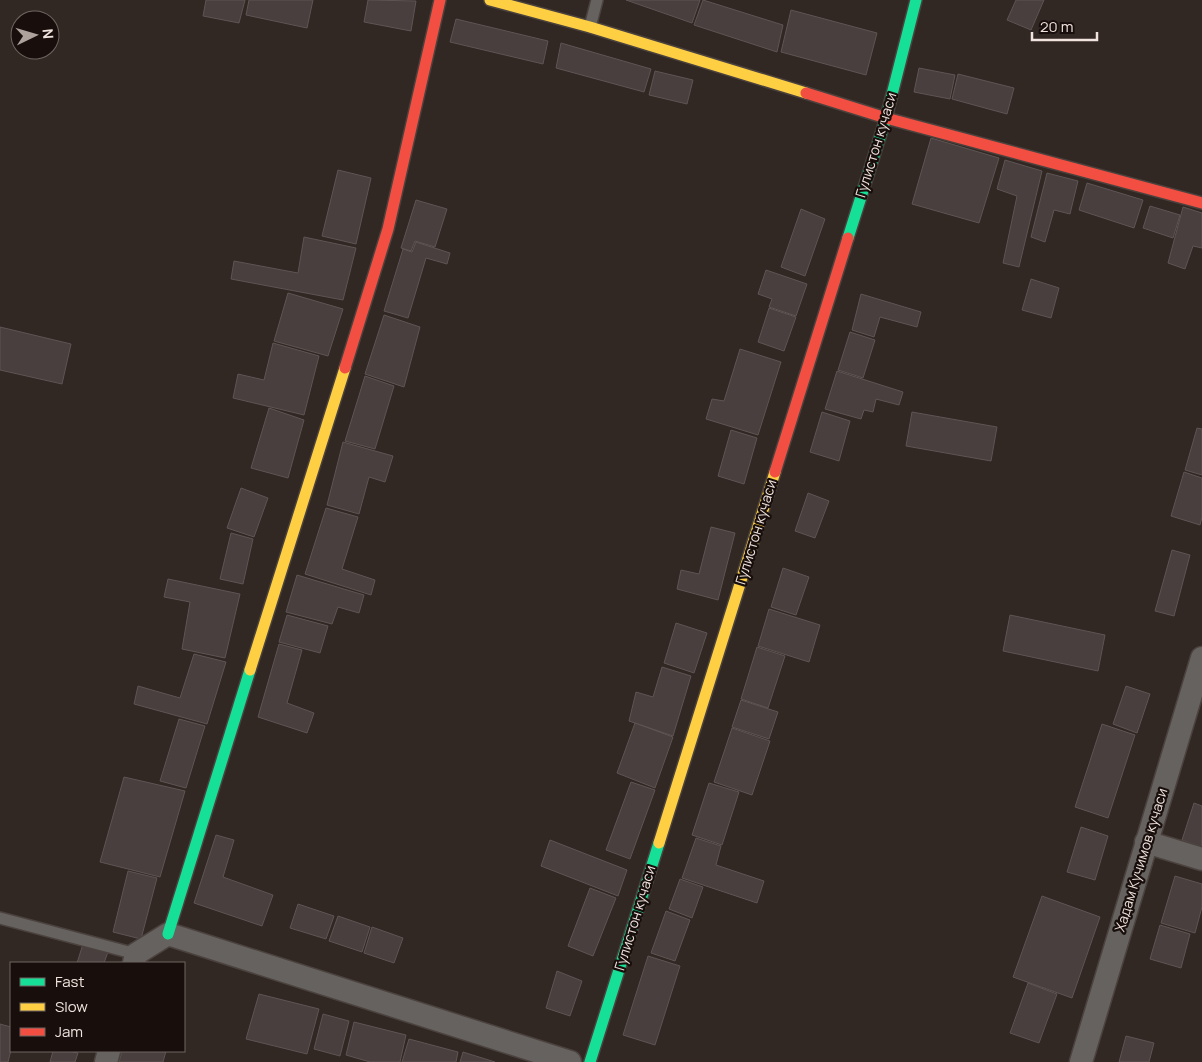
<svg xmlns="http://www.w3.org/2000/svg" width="1202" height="1062" font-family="Manrope,sans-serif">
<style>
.building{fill:#483f3e;stroke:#5e5554}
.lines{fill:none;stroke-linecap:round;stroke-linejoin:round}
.lane-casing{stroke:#4b423e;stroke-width:14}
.street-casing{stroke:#4b423e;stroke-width:25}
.fast-casing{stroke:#4b423e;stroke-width:14}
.slow-casing{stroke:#4b423e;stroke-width:14}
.jam-casing{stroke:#4b423e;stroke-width:14}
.lane{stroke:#65625f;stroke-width:11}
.street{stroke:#65625f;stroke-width:22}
.fast{stroke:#16e098;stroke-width:11}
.slow{stroke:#ffcf43;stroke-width:11}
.jam{stroke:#f24e42;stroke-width:11}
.labels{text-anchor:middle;stroke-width:4.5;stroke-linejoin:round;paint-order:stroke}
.street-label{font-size:14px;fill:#f1e4df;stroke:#180f0c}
</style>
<rect width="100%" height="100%" fill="#312723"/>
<g class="building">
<path d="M206,0H245L239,23L203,16Z"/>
<path d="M249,0H313L307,28L246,15Z"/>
<path d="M368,0L416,1L411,31L364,22Z"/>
<path d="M626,0H700L692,23Z"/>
<path d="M703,0L783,25L777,52L694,25Z"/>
<path d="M1016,0H1044L1031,30L1007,20Z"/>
<path d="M791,10L877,33L866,75L781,52Z"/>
<path d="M456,19L548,41L543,64L450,42Z"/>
<path d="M561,43L651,69L644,92L556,68Z"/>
<path d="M919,68L955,75L950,99L914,92Z"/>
<path d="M655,71L693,80L687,104L649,95Z"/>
<path d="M958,74L1014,88L1007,114L952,99Z"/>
<path d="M931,138L999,158L979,223L912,204Z"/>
<path d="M1005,160L1042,171L1019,267L1003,263L1017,196L997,189Z"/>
<path d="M338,170L371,178L356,244L322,236Z"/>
<path d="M1047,173L1078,181L1070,214L1054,210L1045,242L1031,237Z"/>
<path d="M1087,183L1143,200L1134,228L1079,210Z"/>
<path d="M416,200L447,209L435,247L415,241L411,251L401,248Z"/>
<path d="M1150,206L1180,215L1173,238L1143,228Z"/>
<path d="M1183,207L1202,213V248L1193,246L1185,269L1168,263Z"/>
<path d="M801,209L825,219L805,276L781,267Z"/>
<path d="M304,237L356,248L343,300L231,279L234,261L298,273Z"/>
<path d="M416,242L450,253L447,264L426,258L408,318L384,311L403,249L412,252Z"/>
<path d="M766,270L807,284L796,316L769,307L772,299L758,294Z"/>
<path d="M1031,279L1059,288L1051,318L1022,310Z"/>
<path d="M288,293L343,309L328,356L274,341Z"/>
<path d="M861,294L921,312L917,327L880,317L874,337L852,330Z"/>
<path d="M769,308L796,317L784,351L758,342Z"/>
<path d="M384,315L420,327L404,387L365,374Z"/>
<path d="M0,327L71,344L62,384L0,370Z"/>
<path d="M850,332L875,340L863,378L838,370Z"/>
<path d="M273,343L319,356L304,415L233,398L238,374L264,380Z"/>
<path d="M740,349L781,362L758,435L706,419L712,399L724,401Z"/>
<path d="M837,371L903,392L899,405L876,399L873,412L864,410L861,419L825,409Z"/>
<path d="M365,376L394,386L375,449L345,441Z"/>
<path d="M269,408L304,420L288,478L251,468Z"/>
<path d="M822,412L850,421L839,461L810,452Z"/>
<path d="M912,412L997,427L991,461L906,446Z"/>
<path d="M1197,428L1202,429V475L1185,470Z"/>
<path d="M731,430L757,438L744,484L718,476Z"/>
<path d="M343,442L393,456L385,482L369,477L359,514L327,505Z"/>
<path d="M1184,472L1202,478V517L1200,525L1171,516Z"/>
<path d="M241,488L268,498L254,537L227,528Z"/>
<path d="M808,493L829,501L815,538L795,531Z"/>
<path d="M326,508L358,517L342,569L375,580L371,595L305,574Z"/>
<path d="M711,527L735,533L718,600L677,589L681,570L699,574Z"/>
<path d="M231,533L253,539L243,584L220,579Z"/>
<path d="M1172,550L1190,555L1174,616L1155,611Z"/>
<path d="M783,568L809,577L796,615L771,607Z"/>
<path d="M297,575L364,595L359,613L338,607L332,624L286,612Z"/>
<path d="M168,579L240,594L225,658L182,649L190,602L164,597Z"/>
<path d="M769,609L820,625L809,662L758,646Z"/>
<path d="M287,615L328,626L320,653L279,642Z"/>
<path d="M1010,615L1105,635L1098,671L1003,651Z"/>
<path d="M676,623L707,633L694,673L664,663Z"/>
<path d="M279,644L302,650L287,703L314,713L307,733L258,717Z"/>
<path d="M757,647L785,656L768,708L741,699Z"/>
<path d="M194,654L226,662L207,724L134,704L138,686L180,698Z"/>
<path d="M662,667L691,676L673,736L629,721L636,692L653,697Z"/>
<path d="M1126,686L1150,694L1137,733L1113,724Z"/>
<path d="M741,700L778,712L769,739L732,727Z"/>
<path d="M179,719L205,726L186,788L160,781Z"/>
<path d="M635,723L673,737L655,788L617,773Z"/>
<path d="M1102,724L1135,735L1108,818L1075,807Z"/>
<path d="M732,728L770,741L752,795L714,782Z"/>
<path d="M124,777L185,791L160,877L100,862Z"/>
<path d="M631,782L655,790L630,859L606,850Z"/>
<path d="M709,783L739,792L722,845L692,835Z"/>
<path d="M1194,803L1202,806V847L1182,840Z"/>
<path d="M1081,827L1108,836L1095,880L1067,872Z"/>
<path d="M216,835L234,840L223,877L273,895L262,926L194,903Z"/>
<path d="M696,838L721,846L716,865L764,881L757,903L682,878Z"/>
<path d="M550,840L627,870L618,896L541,866Z"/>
<path d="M128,871L157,878L141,939L113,932Z"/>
<path d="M1175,876L1202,884V907L1195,933L1161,923Z"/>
<path d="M680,879L703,887L692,918L669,909Z"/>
<path d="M590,888L616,898L593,956L568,946Z"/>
<path d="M1042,896L1100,917L1072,998L1013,977Z"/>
<path d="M298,904L334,916L326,939L290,928Z"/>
<path d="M666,911L690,920L675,961L651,953Z"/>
<path d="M338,916L370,927L362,952L329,941Z"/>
<path d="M1160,925L1190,934L1181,968L1150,959Z"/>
<path d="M372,927L403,938L394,963L364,953Z"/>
<path d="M83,944L108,952L104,963H77Z"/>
<path d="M648,956L680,966L655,1045L623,1035Z"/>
<path d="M557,971L582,981L570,1016L546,1008Z"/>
<path d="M1028,983L1057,994L1039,1043L1010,1033Z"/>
<path d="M259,994L319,1009L307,1054L246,1039Z"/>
<path d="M323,1014L349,1021L340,1056L314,1049Z"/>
<path d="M354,1022L406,1035L400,1062H370L346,1055Z"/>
<path d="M0,1024L11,1027V1050L8,1062H0Z"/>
<path d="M1126,1036L1154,1043L1149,1062H1119Z"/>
<path d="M409,1039L458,1052L456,1062H402Z"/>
<path d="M53,1051H69L78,1053L75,1062H50Z"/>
<path d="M122,1051H166L163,1062H119Z"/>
<path d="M463,1052L495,1062H460Z"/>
</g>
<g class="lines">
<g class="lane-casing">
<g id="lane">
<path d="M590,27L597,0"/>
<path d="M0,918L136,954"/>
</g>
</g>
<g class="street-casing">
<g id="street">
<path d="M1146,842L1202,859"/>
<path d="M134,963L136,954L168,934L570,1062"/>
<path d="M106,1062L109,1051"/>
<path d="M1081,1062L1202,658"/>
</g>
</g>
<g class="fast-casing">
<g id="fast">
<path d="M848,238L886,118L916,0"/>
<path d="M168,934L250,670"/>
<path d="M590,1062L659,843"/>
</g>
</g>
<g class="slow-casing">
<g id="slow">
<path d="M490,0L590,27L806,93"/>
<path d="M250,670L345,368"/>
<path d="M659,843L775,472"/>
</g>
</g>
<g class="jam-casing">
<g id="jam">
<path d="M806,93L886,118L1202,203"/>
<path d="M345,368L388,229L440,0"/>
<path d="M775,472L848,238"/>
</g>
</g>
<use href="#lane" class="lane"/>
<use href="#street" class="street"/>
<use href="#fast" class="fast"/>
<use href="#slow" class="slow"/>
<use href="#jam" class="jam"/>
</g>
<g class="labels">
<g class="street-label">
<text transform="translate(876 145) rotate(-73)" y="5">Гулистон кучаси</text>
<text transform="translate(756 532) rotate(-73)" y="5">Гулистон кучаси</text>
<text transform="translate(1141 860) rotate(-73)" y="5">Хадам Кучимов кучаси</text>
<text transform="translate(635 918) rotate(-73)" y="5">Гулистон кучаси</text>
</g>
</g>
<rect x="10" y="962" width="175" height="90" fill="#180f0c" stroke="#6f6460"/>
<rect x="20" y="978" width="25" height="8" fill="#16e098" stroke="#6f6460"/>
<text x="55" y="987" font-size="15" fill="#f1e4df">Fast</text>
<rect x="20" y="1003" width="25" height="8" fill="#ffcf43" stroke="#6f6460"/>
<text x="55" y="1012" font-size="15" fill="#f1e4df">Slow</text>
<rect x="20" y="1028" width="25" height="8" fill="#f24e42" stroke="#6f6460"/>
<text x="55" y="1037" font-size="15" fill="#f1e4df">Jam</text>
<g transform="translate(35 35) rotate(85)"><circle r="24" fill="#180f0c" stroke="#6f6460"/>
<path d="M0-4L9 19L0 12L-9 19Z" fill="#aea29d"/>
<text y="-8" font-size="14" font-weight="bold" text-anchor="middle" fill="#f1e4df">N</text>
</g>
<path d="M1032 32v8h65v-8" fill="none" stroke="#f1e4df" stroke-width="2.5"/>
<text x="1040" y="32" font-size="15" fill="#f1e4df" stroke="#180f0c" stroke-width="4" paint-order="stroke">20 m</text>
</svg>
